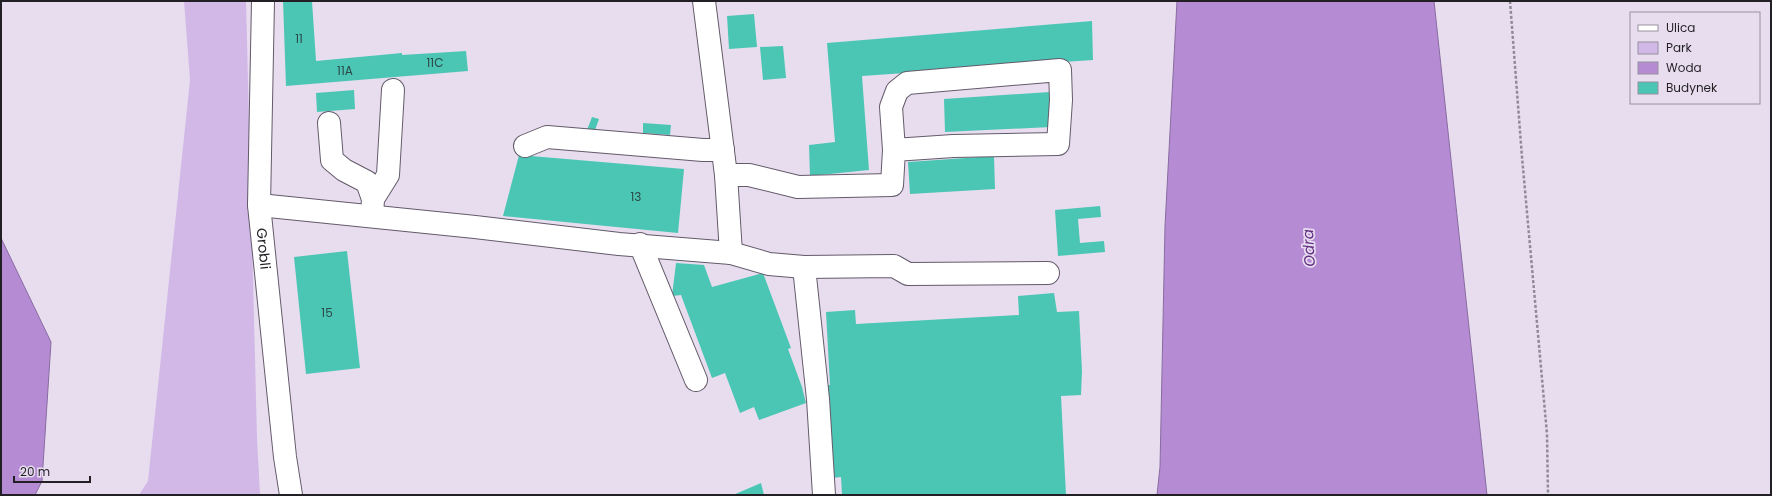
<svg xmlns="http://www.w3.org/2000/svg" width="1772" height="496" font-family="Poppins,sans-serif">
<style>
.green{fill:#d2b8e7}
.water{fill:#b58cd4;stroke:#896ba0}
.building{fill:#4cc6b4}
.lines{fill:none;stroke-linecap:round;stroke-linejoin:round}
.minor-casing{stroke:#635a6a;stroke-width:24}
.path{stroke:#908996;stroke-width:2.5;stroke-dasharray:3 2;stroke-linecap:butt}
.minor{stroke:#fff;stroke-width:22}
.labels{text-anchor:middle;stroke-width:3.5;stroke-linejoin:round;paint-order:stroke}
.number-label{font-size:12px;fill:#2c4949}
.street-label{font-size:14px;fill:#221f25;stroke:#e7ddef}
.water-label{font-size:15px;font-style:italic;fill:#632f84;stroke:#e7ddef}
</style>
<rect width="100%" height="100%" fill="#e7ddef"/>
<path class="green" d="M184,1H246L257,438L260,495H139L148,481L190,80Z"/>
<g class="water">
<path d="M1177,1H1434L1487,495H1157L1160,467L1165,226Z"/>
<path d="M1,238L51,342L42,481L35,495H1Z"/>
</g>
<g class="building">
<path d="M283,1H312L316,61L402,53V55L466,51L468,71L286,86Z"/>
<path d="M754,14L757,47L729,49L727,16Z"/>
<path d="M1092,21L1093,60L862,76L869,170L810,176L809,145L835,142L827,43Z"/>
<path d="M783,46L786,78L763,80L760,47Z"/>
<path d="M354,90L355,109L317,112L316,93Z"/>
<path d="M1050,92L1051,127L945,132L944,99Z"/>
<path d="M592,117L599,119L594,133L587,130Z"/>
<path d="M643,123L671,125L670,135L643,133Z"/>
<path d="M519,155L684,169L678,233L503,216Z"/>
<path d="M994,156L995,189L910,194L908,162Z"/>
<path d="M1100,206L1101,217L1078,219L1080,243L1104,241L1105,252L1058,256L1055,210Z"/>
<path d="M347,251L360,368L306,374L294,257Z"/>
<path d="M676,263L704,265L712,287L763,273L791,348L788,349L802,387L806,403L759,420L754,407L740,413L725,373L712,378L681,295L672,296Z"/>
<path d="M1054,293L1057,312L1079,311L1082,371L1081,395L1061,396L1066,495H842L841,477L833,478L827,385H830L826,312L855,310L856,324L1019,315L1018,296Z"/>
<path d="M761,483L764,495H733Z"/>
</g>
<g class="lines">
<g class="minor-casing">
<g id="minor">
<path id="s1" d="M263,1L259,205L285,457L291,495"/>
<path d="M329,123L332,160L344,170L367,182L373,199"/>
<path d="M525,146L547,137L703,150H723"/>
<path d="M726,175H749L798,187L892,185L894,150L891,107L897,91L907,83L1060,70L1061,100L1058,144L953,146L894,150"/>
<path d="M259,205L475,227L619,244L731,253L726,175L704,1"/>
<path d="M372,216L373,199L388,175L393,90"/>
<path d="M640,244L696,380"/>
<path d="M731,253L769,264L804,267L894,266L908,274L1048,273"/>
<path d="M804,267L818,399L824,495"/>
</g>
</g>
<path class="path" d="M1510,1L1522,157L1547,434L1548,495"/>
<use href="#minor" class="minor"/>
</g>
<g class="labels">
<g class="number-label">
<text x="299" y="43">11</text>
<text x="435" y="67">11C</text>
<text x="345" y="75">11A</text>
<text x="636" y="201">13</text>
<text x="327" y="317">15</text>
</g>
<g class="street-label">
<text dy="5" stroke="none"><textPath href="#s1" startOffset="248">Grobli</textPath></text>
</g>
<g class="water-label">
<text transform="translate(1309 248) rotate(-93)" y="5">Odra</text>
</g>
</g>
<rect width="1772" height="496" fill="none" stroke="#221f25" stroke-width="4"/>
<rect x="1630" y="12" width="130" height="92" fill="#e7ddef" stroke="#98919e"/>
<rect x="1638" y="25" width="20" height="6" fill="#ffffff" stroke="#98919e"/>
<text x="1666" y="32" font-size="12" fill="#221f25">Ulica</text>
<rect x="1638" y="42" width="20" height="12" fill="#d2b8e7" stroke="#98919e"/>
<text x="1666" y="52" font-size="12" fill="#221f25">Park</text>
<rect x="1638" y="62" width="20" height="12" fill="#b58cd4" stroke="#98919e"/>
<text x="1666" y="72" font-size="12" fill="#221f25">Woda</text>
<rect x="1638" y="82" width="20" height="12" fill="#4cc6b4" stroke="#98919e"/>
<text x="1666" y="92" font-size="12" fill="#221f25">Budynek</text>
<path d="M14 476v6h76v-6" fill="none" stroke="#221f25" stroke-width="2"/>
<text x="20" y="476" font-size="12" fill="#221f25" stroke="#e7ddef" stroke-width="3" paint-order="stroke">20 m</text>
</svg>
